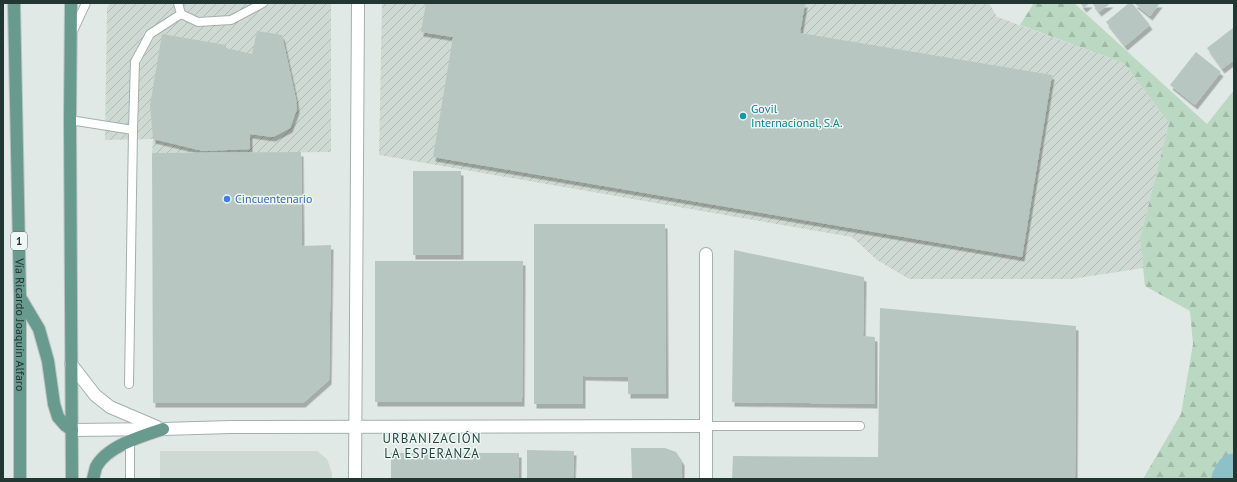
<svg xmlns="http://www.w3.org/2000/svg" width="1237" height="482" font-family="'PT Sans',sans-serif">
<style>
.built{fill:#ced9d4}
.industrial{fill:url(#industrial-furrows)}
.forest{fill:url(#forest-firs)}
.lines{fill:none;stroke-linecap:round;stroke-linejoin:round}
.river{stroke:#8dc0c9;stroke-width:37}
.building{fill:#b8c6c1;filter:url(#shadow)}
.lane-casing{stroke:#a3b0ac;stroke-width:10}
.street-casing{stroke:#a3b0ac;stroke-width:14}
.primary-casing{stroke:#bdc3c2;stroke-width:14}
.lane{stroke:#fff;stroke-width:8}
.street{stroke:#fff;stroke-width:12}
.primary{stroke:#689a8d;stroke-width:12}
.culture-dot{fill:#0f9aa8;stroke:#f0f6f3;stroke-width:1.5}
.shop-dot{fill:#3f7fe0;stroke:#f0f6f3;stroke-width:1.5}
.labels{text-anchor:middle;stroke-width:3;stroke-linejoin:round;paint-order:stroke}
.shield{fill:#f0f6f3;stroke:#60706c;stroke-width:1}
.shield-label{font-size:11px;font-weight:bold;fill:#223732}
.culture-label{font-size:12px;fill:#0d838f;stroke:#f0f6f3;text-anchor:start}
.shop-label{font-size:12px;fill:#366cbe;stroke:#f0f6f3;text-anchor:start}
.street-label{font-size:12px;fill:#223732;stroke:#f0f6f3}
.neighbourhood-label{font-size:13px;letter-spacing:1px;fill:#20473e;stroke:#f0f6f3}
</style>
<defs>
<pattern id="industrial-furrows" width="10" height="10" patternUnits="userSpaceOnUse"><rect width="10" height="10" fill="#ced9d4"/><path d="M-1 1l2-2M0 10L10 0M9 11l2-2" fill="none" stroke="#b1bbb6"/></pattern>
<pattern id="forest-firs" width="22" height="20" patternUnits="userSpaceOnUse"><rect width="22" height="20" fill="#bad8c2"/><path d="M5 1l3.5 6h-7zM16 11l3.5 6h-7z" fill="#a0baa7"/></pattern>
<filter id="shadow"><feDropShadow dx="2.5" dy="4.5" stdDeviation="0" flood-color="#0004"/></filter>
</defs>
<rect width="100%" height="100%" fill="#e0e9e5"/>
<path class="built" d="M160,451H317L327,459L332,473V479H160Z"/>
<g class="industrial">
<path d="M110,3H331V152L152,153L153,139L105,140L107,8Z"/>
<path d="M382,3H989L997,17L1124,63L1169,123L1140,239L1143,268L1072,279H909L877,260L852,237L379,155Z"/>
</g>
<path class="forest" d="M1034,3H1074L1207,124L1234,90V479H1143L1181,414L1193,344L1190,311L1145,286L1140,239L1169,123L1124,63L1020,25Z"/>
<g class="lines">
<path class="river" d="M1230,479L1234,472"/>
</g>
<g class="building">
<path d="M426,3H805L800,33L1052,75L1022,257L433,157L453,37L421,32Z"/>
<path d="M1080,3H1090L1084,8Z"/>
<path d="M1092,3H1111L1099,12Z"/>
<path d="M1129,3H1132L1150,25L1125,46L1106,22Z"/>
<path d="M1134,3H1160L1150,16Z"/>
<path d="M1233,28L1234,30V60L1222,69L1207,48Z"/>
<path d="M257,31L282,35L296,99L297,109L290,128L273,137L250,134V149L203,151L153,139L150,105L162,34L226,45V48L252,54Z"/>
<path d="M1196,52L1221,72L1195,105L1170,85Z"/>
<path d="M301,152L302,246L331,245L329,380L303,403H153L152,153Z"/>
<rect x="413" y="171" width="48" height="84"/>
<path d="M534,224H665L666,394H628V377L583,376V404H534Z"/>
<path d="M734,250L864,277L863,336L875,337V404L732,402Z"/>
<path d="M375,261H523L522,402H375Z"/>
<path d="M880,308L1076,326L1075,479H732L733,456L878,457Z"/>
<path d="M631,448H665L676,452L682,461V479H632Z"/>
<path d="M527,450L574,451L573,479H527Z"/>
<rect x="391" y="453" width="128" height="26"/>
</g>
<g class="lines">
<g class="lane-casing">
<g id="lane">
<path d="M178,3L181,14L198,22L231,20L263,3"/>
<path d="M73,31L86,3"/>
<path d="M70,120L133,130L135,62L150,34L181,14"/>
<path d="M129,384L133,130"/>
<path d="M706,426H860"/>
<path d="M130,479V441"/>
</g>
</g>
<g class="street-casing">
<g id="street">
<path d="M706,254V479"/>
<path d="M71,364L95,395L110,407L157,427"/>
<path d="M72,430L163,429L230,427L706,426"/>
<path d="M355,479L358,3"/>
</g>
</g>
<g class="primary-casing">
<g id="primary">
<path id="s1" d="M14,3L20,297V479"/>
<path d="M71,3L70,120L72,479"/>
<path d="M20,297L39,329L48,361L54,404L58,417L65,425L72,430"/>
<path d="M93,479C94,475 95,471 96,467C107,446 142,436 163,429"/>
</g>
</g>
<use href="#lane" class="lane"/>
<use href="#street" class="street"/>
<use href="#primary" class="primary"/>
</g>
<circle class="culture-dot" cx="743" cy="116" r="4"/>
<circle class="shop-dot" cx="227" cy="199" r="4"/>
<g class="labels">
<rect class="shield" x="11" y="232" width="16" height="18" rx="3"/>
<g class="shield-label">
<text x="19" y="245">1</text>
</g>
<g class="culture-label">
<text x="751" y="113">Govil<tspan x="751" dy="14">Internacional, S.A.</tspan></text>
</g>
<g class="shop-label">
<text x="235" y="203">Cincuentenario</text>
</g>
<g class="street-label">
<text dy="4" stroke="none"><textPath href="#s1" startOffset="322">Vía Ricardo Joaquín Alfaro</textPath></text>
</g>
<g class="neighbourhood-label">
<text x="432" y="443">URBANIZACIÓN<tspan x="432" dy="15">LA ESPERANZA</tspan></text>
</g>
</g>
<rect width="1237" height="482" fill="none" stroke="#223732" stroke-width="8"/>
</svg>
